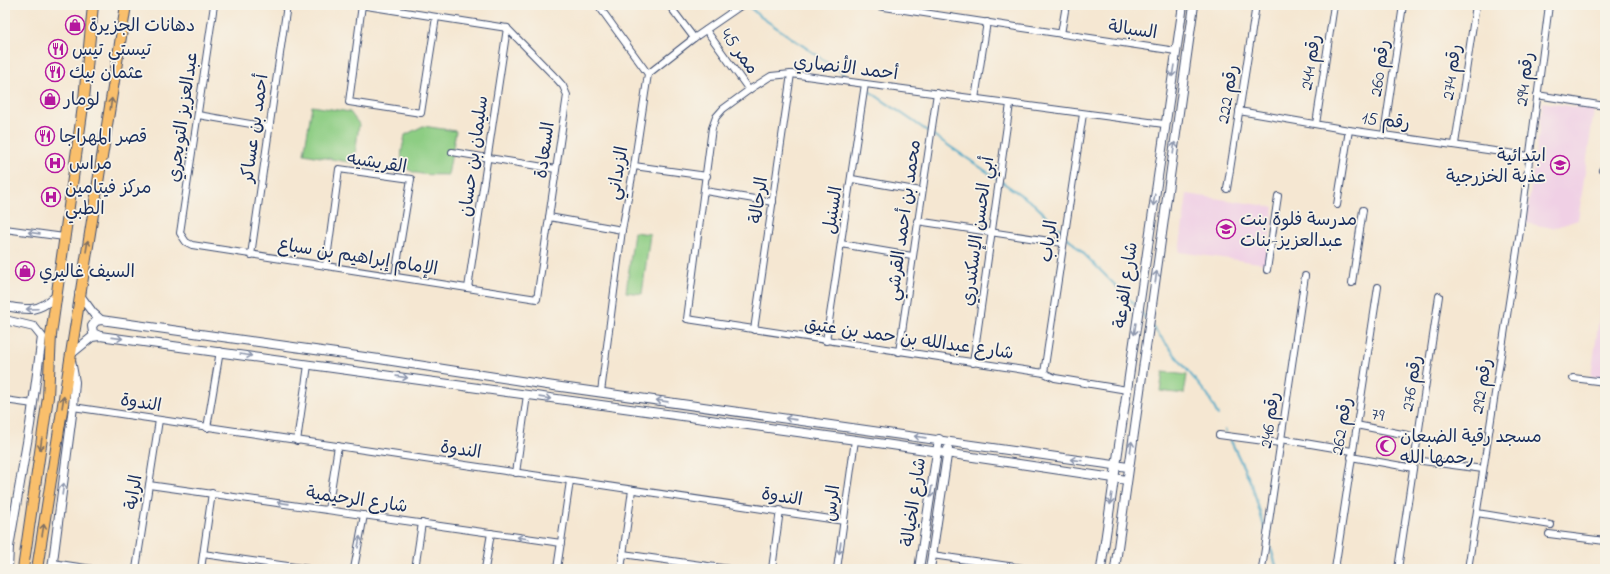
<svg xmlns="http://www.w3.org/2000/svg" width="1610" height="574" font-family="'Indie Flower','Playpen Sans Arabic',sans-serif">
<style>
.built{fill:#f0d0e5}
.green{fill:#8dcd83;stroke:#547e70}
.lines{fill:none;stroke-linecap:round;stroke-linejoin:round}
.stream{stroke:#48a7c7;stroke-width:2}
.minor-casing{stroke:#3c4b6f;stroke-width:8}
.tertiary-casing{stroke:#3c4b6f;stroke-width:10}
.primary-casing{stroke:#3c4b6f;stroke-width:12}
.minor{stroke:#fff;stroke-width:6}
.tertiary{stroke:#fff;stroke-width:8}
.primary{stroke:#f9bf6c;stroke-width:10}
.oneway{stroke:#8d97ae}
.oneway2{stroke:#7f7064}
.labels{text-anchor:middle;stroke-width:3.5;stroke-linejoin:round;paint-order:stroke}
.poi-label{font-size:18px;fill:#1b2f5e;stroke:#f7f3e8;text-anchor:start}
.street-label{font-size:18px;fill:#1b2f5e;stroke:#f7f3e8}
</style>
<rect width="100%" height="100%" fill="#f7f3e8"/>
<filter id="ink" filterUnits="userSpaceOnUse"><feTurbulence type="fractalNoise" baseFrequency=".025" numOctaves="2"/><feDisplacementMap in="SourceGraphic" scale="8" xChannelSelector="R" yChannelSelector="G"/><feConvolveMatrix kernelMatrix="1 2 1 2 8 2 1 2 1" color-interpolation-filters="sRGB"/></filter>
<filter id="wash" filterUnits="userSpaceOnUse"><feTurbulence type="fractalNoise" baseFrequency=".012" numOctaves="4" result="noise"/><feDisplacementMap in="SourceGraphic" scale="16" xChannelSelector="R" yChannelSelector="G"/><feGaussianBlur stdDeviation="0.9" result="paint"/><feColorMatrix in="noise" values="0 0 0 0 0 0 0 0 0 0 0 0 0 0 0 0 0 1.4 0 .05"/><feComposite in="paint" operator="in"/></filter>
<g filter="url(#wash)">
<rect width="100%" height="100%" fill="#f5e7d2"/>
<g class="built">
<path d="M1543,102L1594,110L1578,220L1553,228L1526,223Z"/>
<path d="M1187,194L1274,207L1266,264L1179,252Z"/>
<path d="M1605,275V379L1591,377Z"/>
</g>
<g class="green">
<path d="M312,106L350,112L359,124L354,163L304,154Z"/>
<path d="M423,126L456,131L448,175C434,174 405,178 402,160C400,153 404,142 405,135Z"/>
<path d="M634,232L650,234L642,294L626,292Z"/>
<path d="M1163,372L1187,375L1184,394L1160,391Z"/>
</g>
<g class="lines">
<g class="stream">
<path d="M747,5L761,17L853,80"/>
<path d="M866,89L996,178"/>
<path d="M1002,182L1034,204L1062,231"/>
<path d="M1067,237L1135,305"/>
<path d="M1141,312L1146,319"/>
<path d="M1152,326L1208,396L1218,415"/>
<path d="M1225,430L1226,432"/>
<path d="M1230,439L1252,485L1265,530"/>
<path d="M1269,542L1277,569"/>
</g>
</g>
</g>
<g filter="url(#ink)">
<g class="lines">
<g class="minor-casing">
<g id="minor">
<path d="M214,5L180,233L186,242L192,245L537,299L567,95L563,86L556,78L507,28"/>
<path d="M360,5L507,28"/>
<path d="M362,5L349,102L421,113L436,17"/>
<path d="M598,5L648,74"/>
<path d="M669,5L694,38"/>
<path d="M871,5L1176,51"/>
<path d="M706,30L749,90"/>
<path d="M1061,34L1066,5"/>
<path d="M1537,95L1605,106"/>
<path d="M975,99L987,22"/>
<path d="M1239,111L1349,130L1529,156"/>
<path d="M198,115L268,127"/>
<path d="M1316,124L1334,5"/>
<path d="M1384,135L1403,5"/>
<path d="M1455,144L1476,5"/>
<path d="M452,152L556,169"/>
<path d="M634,166L707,176"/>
<path d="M1602,170L1605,171"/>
<path d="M852,179L921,191"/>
<path d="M1227,189L1256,5"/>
<path d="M705,191L773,202"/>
<path d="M1337,205L1349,130"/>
<path d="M549,217L622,230"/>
<path d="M917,221L1063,243"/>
<path d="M5,229L64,237"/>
<path d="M841,244L912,256"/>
<path d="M251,255L287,5"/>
<path d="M326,266L339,169L411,179L395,276"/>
<path d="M1267,270L1278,196"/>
<path d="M1352,283L1363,210"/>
<path d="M468,288L507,28"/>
<path d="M754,330L791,74"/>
<path d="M826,341L865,84"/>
<path d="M899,352L937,93"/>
<path d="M973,363L1010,104"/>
<path d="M1044,373L1083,114"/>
<path d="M1573,378L1605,382"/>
<path d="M1127,390L1055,378L1044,373L687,319L712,128L716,117L723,109L749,90L771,76L791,74L1164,124"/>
<path d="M601,392L622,230L634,166L648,74L694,38L742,5"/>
<path d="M5,400L33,404"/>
<path d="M73,407L844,521"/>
<path d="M1356,425L1418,437"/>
<path d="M207,428L220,351"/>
<path d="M1219,435L1280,443"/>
<path d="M1281,439L1352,451"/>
<path d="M297,441L308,365"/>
<path d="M1351,457L1413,468"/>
<path d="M1415,460L1483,469"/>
<path d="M516,473L527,395"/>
<path d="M149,485L561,543"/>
<path d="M328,510L338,446"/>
<path d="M1477,513L1551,525"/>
<path d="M1549,534L1605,541"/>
<path d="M203,554L309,569"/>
<path d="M623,554L729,569"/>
<path d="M932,555L1030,569"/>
<path d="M53,563L92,569"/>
<path d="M136,569L159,420"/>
<path d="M201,569L212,493"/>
<path d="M354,569L364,515"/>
<path d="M415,569L422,523"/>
<path d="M485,569L491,533"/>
<path d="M557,569L570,481"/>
<path d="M621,569L632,490"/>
<path d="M772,569L780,510"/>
<path d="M837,569L855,440"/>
<path d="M1262,569L1305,276"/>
<path d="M1335,569L1378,287"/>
<path d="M1398,569L1439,296"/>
<path d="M1468,569L1520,231L1549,5"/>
</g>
</g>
<g class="tertiary-casing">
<g id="tertiary">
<path d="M79,294L93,313L101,320L379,359L547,385L1128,467"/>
<path d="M5,306C28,310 36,313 55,297"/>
<path d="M5,320L34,327L42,337L30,425L9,547L8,569"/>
<path d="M100,336L93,333L92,326L96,321L101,320"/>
<path d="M52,569L73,407L75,382L70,355L92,337L100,336L885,444L1127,480"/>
<path d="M919,569L939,439"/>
<path d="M930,569L948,449"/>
<path d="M1101,569L1183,5"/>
<path d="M1115,569L1194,5"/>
</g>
</g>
<g class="primary-casing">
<g id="primary">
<path d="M23,569L48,397L51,335L84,99L93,5"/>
<path d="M37,569L126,5"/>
</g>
</g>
<use href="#minor" class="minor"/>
<use href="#tertiary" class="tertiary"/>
<use href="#primary" class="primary"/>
</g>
<defs><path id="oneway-shaft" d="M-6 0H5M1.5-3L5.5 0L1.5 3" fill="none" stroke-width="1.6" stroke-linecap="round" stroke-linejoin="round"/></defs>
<g class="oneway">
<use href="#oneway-shaft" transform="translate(1173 71) rotate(99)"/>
<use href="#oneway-shaft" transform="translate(1174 148) rotate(-82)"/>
<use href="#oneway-shaft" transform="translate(1154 200) rotate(98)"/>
<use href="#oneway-shaft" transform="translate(34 233) rotate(-172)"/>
<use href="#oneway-shaft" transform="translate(1156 277) rotate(-82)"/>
<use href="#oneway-shaft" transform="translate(32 309) rotate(178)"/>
<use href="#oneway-shaft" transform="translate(1135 329) rotate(98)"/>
<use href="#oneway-shaft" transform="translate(117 338) rotate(7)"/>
<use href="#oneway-shaft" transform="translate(246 355) rotate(9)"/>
<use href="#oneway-shaft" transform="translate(402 377) rotate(8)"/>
<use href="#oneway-shaft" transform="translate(545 398) rotate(8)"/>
<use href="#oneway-shaft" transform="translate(662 401) rotate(-172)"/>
<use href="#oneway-shaft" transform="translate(791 419) rotate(-172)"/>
<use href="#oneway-shaft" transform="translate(920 437) rotate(-172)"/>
<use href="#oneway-shaft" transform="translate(1131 447) rotate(-82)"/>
<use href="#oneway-shaft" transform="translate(1076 460) rotate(-173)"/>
<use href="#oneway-shaft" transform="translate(63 489) rotate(-82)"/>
<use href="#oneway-shaft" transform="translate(931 492) rotate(98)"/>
<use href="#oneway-shaft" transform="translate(1111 499) rotate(98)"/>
<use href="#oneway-shaft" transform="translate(283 503) rotate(-172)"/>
<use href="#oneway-shaft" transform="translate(523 538) rotate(-171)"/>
<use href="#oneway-shaft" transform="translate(359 542) rotate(-80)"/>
<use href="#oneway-shaft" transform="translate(840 548) rotate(98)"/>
</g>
<g class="oneway2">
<use href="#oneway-shaft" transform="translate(111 104) rotate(-82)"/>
<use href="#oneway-shaft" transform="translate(87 246) rotate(-81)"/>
<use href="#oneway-shaft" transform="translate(63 402) rotate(-81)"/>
<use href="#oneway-shaft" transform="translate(41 444) rotate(98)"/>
<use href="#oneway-shaft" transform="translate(43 530) rotate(-81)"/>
</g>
</g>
<defs>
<g id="shop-ring" transform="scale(1)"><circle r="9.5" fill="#f7f3e8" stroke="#b5179e" stroke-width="1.5"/><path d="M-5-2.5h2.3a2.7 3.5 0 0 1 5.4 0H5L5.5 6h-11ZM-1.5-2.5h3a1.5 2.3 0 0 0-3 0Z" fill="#b5179e"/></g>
<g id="restaurant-ring" transform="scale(1)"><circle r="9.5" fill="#f7f3e8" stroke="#b5179e" stroke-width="1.5"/><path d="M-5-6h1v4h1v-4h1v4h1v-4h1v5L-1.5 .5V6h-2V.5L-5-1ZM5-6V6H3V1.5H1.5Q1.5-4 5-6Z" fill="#b5179e"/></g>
<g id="hospital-ring" transform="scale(1)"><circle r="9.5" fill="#f7f3e8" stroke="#b5179e" stroke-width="1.5"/><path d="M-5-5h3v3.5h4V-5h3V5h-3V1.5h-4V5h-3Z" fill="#b5179e"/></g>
<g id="school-ring" transform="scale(1)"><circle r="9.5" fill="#f7f3e8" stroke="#b5179e" stroke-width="1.5"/><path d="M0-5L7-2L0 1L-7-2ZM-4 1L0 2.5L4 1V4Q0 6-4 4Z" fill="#b5179e"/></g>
<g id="mosque-ring" transform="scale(1)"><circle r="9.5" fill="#f7f3e8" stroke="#b5179e" stroke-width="1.5"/><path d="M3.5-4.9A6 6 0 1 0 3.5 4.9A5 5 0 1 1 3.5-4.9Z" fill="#b5179e"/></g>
</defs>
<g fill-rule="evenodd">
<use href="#shop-ring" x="75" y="25"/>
<use href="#restaurant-ring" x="58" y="49"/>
<use href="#restaurant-ring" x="55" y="72"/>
<use href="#shop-ring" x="50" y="99"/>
<use href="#restaurant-ring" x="45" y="136"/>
<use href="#hospital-ring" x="55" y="163"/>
<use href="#school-ring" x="1560" y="165"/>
<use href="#hospital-ring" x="51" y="197"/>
<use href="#school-ring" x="1226" y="229"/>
<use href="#shop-ring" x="25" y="271"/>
<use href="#mosque-ring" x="1386" y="446"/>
</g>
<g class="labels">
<g class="poi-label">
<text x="89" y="31">دهانات الجزيرة</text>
<text x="72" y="55">تيستي تيس</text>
<text x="69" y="78">عثمان بيك</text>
<text x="64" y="105">لومار</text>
<text x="59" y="142">قصر المهراجا</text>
<text x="1546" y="161" text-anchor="end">ابتدائية<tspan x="1546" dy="21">عذبة الخزرجية</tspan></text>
<text x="69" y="169">مراس</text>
<text x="65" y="193">مركز فيتامين<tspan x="65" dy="21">الطبي</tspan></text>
<text x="1240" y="225">مدرسة فلوة بنت<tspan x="1240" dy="21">عبدالعزيز-بنات</tspan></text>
<text x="39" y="277">السيف غاليري</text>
<text x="1400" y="442">مسجد رقية الضبعان<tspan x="1400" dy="21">رحمها الله</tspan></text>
</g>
<g class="street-label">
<text transform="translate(1133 29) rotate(8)" y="6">السبالة</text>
<text transform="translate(740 51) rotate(54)" y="6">ممر 45</text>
<text transform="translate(1310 62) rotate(-81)" y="6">رقم 244</text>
<text transform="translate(846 67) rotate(7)" y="6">أحمد الأنصاري</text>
<text transform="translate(1379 68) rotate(-82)" y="6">رقم 260</text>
<text transform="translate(1451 72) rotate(-82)" y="6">رقم 274</text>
<text transform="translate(1524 79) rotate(-83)" y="6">رقم 294</text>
<text transform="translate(1227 94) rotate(-81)" y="6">رقم 222</text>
<text transform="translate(182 117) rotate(-82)" y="6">عبدالعزيز التويجري</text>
<text transform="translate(1386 120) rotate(7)" y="6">رقم 15</text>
<text transform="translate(254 128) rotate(-82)" y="6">أحمد بن عساكر</text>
<text transform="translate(544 150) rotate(-82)" y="6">السعادة</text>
<text transform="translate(473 156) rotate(-82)" y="6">سليمان بن حسان</text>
<text transform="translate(377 162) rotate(9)" y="6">القريشيه</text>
<text transform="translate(617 173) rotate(-80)" y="6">الزبداني</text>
<text transform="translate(758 200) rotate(-82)" y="6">الرحالة</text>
<text transform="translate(832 210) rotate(-81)" y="6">السنبل</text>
<text transform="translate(903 220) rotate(-82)" y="6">محمد بن أحمد القرشي</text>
<text transform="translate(977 231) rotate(-82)" y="6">أبي الحسن الإسكندري</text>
<text transform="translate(1048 241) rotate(-82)" y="6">الرباب</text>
<text transform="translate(358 256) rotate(9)" y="6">الإمام إبراهيم بن سباع</text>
<text transform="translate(1125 285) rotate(-82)" y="6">شارع الفرعة</text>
<text transform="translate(909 338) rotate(8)" y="6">شارع عبدالله بن حمد بن عتيق</text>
<text transform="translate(1411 383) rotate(-81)" y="6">رقم 276</text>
<text transform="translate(1481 386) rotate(-81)" y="6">رقم 292</text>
<text transform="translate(141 402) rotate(9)" y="6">الندوة</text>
<text transform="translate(1378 414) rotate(11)" y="6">79</text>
<text transform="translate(1269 420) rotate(-82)" y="6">رقم 246</text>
<text transform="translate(1341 426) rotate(-81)" y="6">رقم 262</text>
<text transform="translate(461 449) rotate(8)" y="6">الندوة</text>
<text transform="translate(133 492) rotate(-81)" y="6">الراية</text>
<text transform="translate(782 496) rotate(9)" y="6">الندوة</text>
<text transform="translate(357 499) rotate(8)" y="6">شارع الرحيمية</text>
<text transform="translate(913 502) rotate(-82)" y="6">شارع الخيالة</text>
<text transform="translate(831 503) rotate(-83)" y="6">الرس</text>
</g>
</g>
<rect width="1610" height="574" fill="none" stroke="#f7f3e8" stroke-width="20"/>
</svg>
